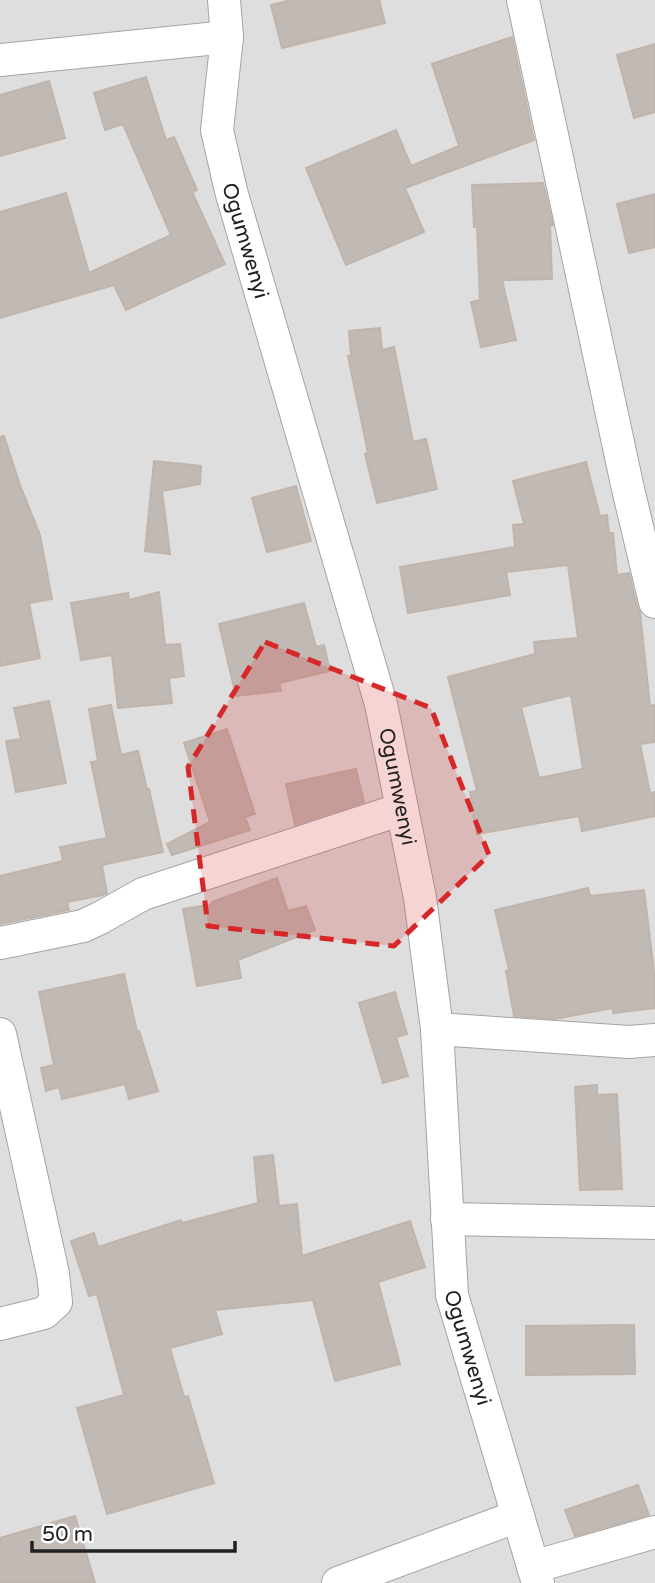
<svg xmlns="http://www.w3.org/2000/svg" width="655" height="1583" font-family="'Varela Round',sans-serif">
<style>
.residential{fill:#dedede}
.building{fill:#c1b9b4;stroke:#c1b4ab;stroke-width:2;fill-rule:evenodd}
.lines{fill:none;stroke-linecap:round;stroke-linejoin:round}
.street-casing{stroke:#a4a4a4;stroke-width:34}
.street{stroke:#fff;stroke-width:32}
.marked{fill:#d62828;fill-opacity:0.2;stroke:#d62828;stroke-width:5;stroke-dasharray:14 9;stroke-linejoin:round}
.labels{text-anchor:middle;stroke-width:5;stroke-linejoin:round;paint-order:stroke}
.street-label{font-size:21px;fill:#202020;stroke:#fff}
</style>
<rect width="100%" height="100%" fill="#f0ede8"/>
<rect class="residential" x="0" y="0" width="655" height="1583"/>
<g class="building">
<path d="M291,0H379L385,23L282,48L271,5Z"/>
<path d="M512,37L534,140L405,188L424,232L346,265L306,168L396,130L411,166L459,146L432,64Z"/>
<path d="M655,44V112L634,118L617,55Z"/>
<path d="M146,77L166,140L174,137L197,190L192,192L225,264L126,310L114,285L0,318V212L66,193L89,273L171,235L123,124L105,130L94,93Z"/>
<path d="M49,81L65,138L0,156V95Z"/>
<path d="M543,183L553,225H550L552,279L502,280L516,340L481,347L471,302L480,300L477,227H474L472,185Z"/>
<path d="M655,194V247L629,253L617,204Z"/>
<path d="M380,328L382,350L394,347L413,442L426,439L437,489L377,503L365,454L368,453L348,356H351L349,331Z"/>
<path d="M4,436L20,485L40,535L52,599L29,603L40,658L0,666V437Z"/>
<path d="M154,461L201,466L200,484L162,491L170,554L145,551Z"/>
<path d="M586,462L600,516L607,515L609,533H613L617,575L629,573L637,606L640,612L650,706L655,705V742L640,744L650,793L655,792V816L582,831L579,816L477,834L470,792L477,791L448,677L535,654L534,642L578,638L568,565L506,572L510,595L408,613L400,567L515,547L513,525L524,524L513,481ZM571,695L583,769L539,778L521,707Z"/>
<path d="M296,486L311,541L267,552L252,498Z"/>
<path d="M159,592L165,645L180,644L184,676L169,678L172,703L118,708L112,655L81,660L71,603L128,593L129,600Z"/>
<path d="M304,603L316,647L324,645L330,671L279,683L281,691L236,696L219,624Z"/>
<path d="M49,701L66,783L16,792L6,741L21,739L14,708Z"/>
<path d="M111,705L121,755L138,751L147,789H149L163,852L102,865L107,893L103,895L67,902L69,910L0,924V876L63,861L60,847L107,838L91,762L98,761L89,709Z"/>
<path d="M227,729L255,814L245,817L250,830L172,855L167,844L210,822L184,743Z"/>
<path d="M356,769L364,802L295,825L286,784Z"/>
<path d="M277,878L288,911L306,906L315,930L238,960L241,978L197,986L183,909L213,904L212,902Z"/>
<path d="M588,888L590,896L644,890L655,980V1008L613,1013V1008L555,1019L514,1016L506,971L509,970L495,910Z"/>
<path d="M124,974L137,1032L139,1031L158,1091L129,1099L125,1084L62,1099L59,1087L46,1091L41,1068L54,1065L39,992Z"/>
<path d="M395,992L407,1034L396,1037L408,1076L383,1083L359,1003Z"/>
<path d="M597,1085V1095L617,1094L622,1189L580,1190L575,1087Z"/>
<path d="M273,1155L279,1206L297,1204L302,1256L410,1221L425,1267L378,1282L400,1364L335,1381L313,1300L215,1310L222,1334L170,1348L184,1397L188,1396L214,1483L107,1514L77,1408L124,1395L97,1294L89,1296L71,1241L94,1233L98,1247L181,1220L182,1223L258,1203L254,1157Z"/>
<path d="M634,1325L635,1374L526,1375V1326Z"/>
<path d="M638,1485L649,1515L575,1536L565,1510Z"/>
<path d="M75,1516L95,1583H0V1538Z"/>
</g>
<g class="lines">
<g class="street-casing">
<g id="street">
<path id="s1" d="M224,0L227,37L217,130L231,191L381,704L420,898L437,1029L452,1295L538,1583"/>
<path d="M523,0L628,489L655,602"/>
<path d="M0,60L227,37"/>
<path d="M0,943L83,926L100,918L143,894L402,809"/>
<path d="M437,1029L629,1042L655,1040"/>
<path d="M0,1034L53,1274L56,1302L44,1313L0,1324"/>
<path d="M447,1219L655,1223"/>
<path d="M533,1567L655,1532"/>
<path d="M338,1583L518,1516"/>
</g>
</g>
<use href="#street" class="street"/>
</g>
<path class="marked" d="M265,642L431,708L489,855L394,946L208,926L188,767Z"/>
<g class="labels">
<g class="street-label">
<text dy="7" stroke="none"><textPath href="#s1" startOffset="245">Ogumwenyi</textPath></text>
<text dy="7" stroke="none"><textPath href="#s1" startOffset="812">Ogumwenyi</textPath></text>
<text dy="7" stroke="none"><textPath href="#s1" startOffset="1379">Ogumwenyi</textPath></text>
</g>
</g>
<path d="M32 1541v10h203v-10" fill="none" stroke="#202020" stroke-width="3.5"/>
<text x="42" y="1541" font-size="21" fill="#202020" stroke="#ffffff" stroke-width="5" paint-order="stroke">50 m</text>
</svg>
